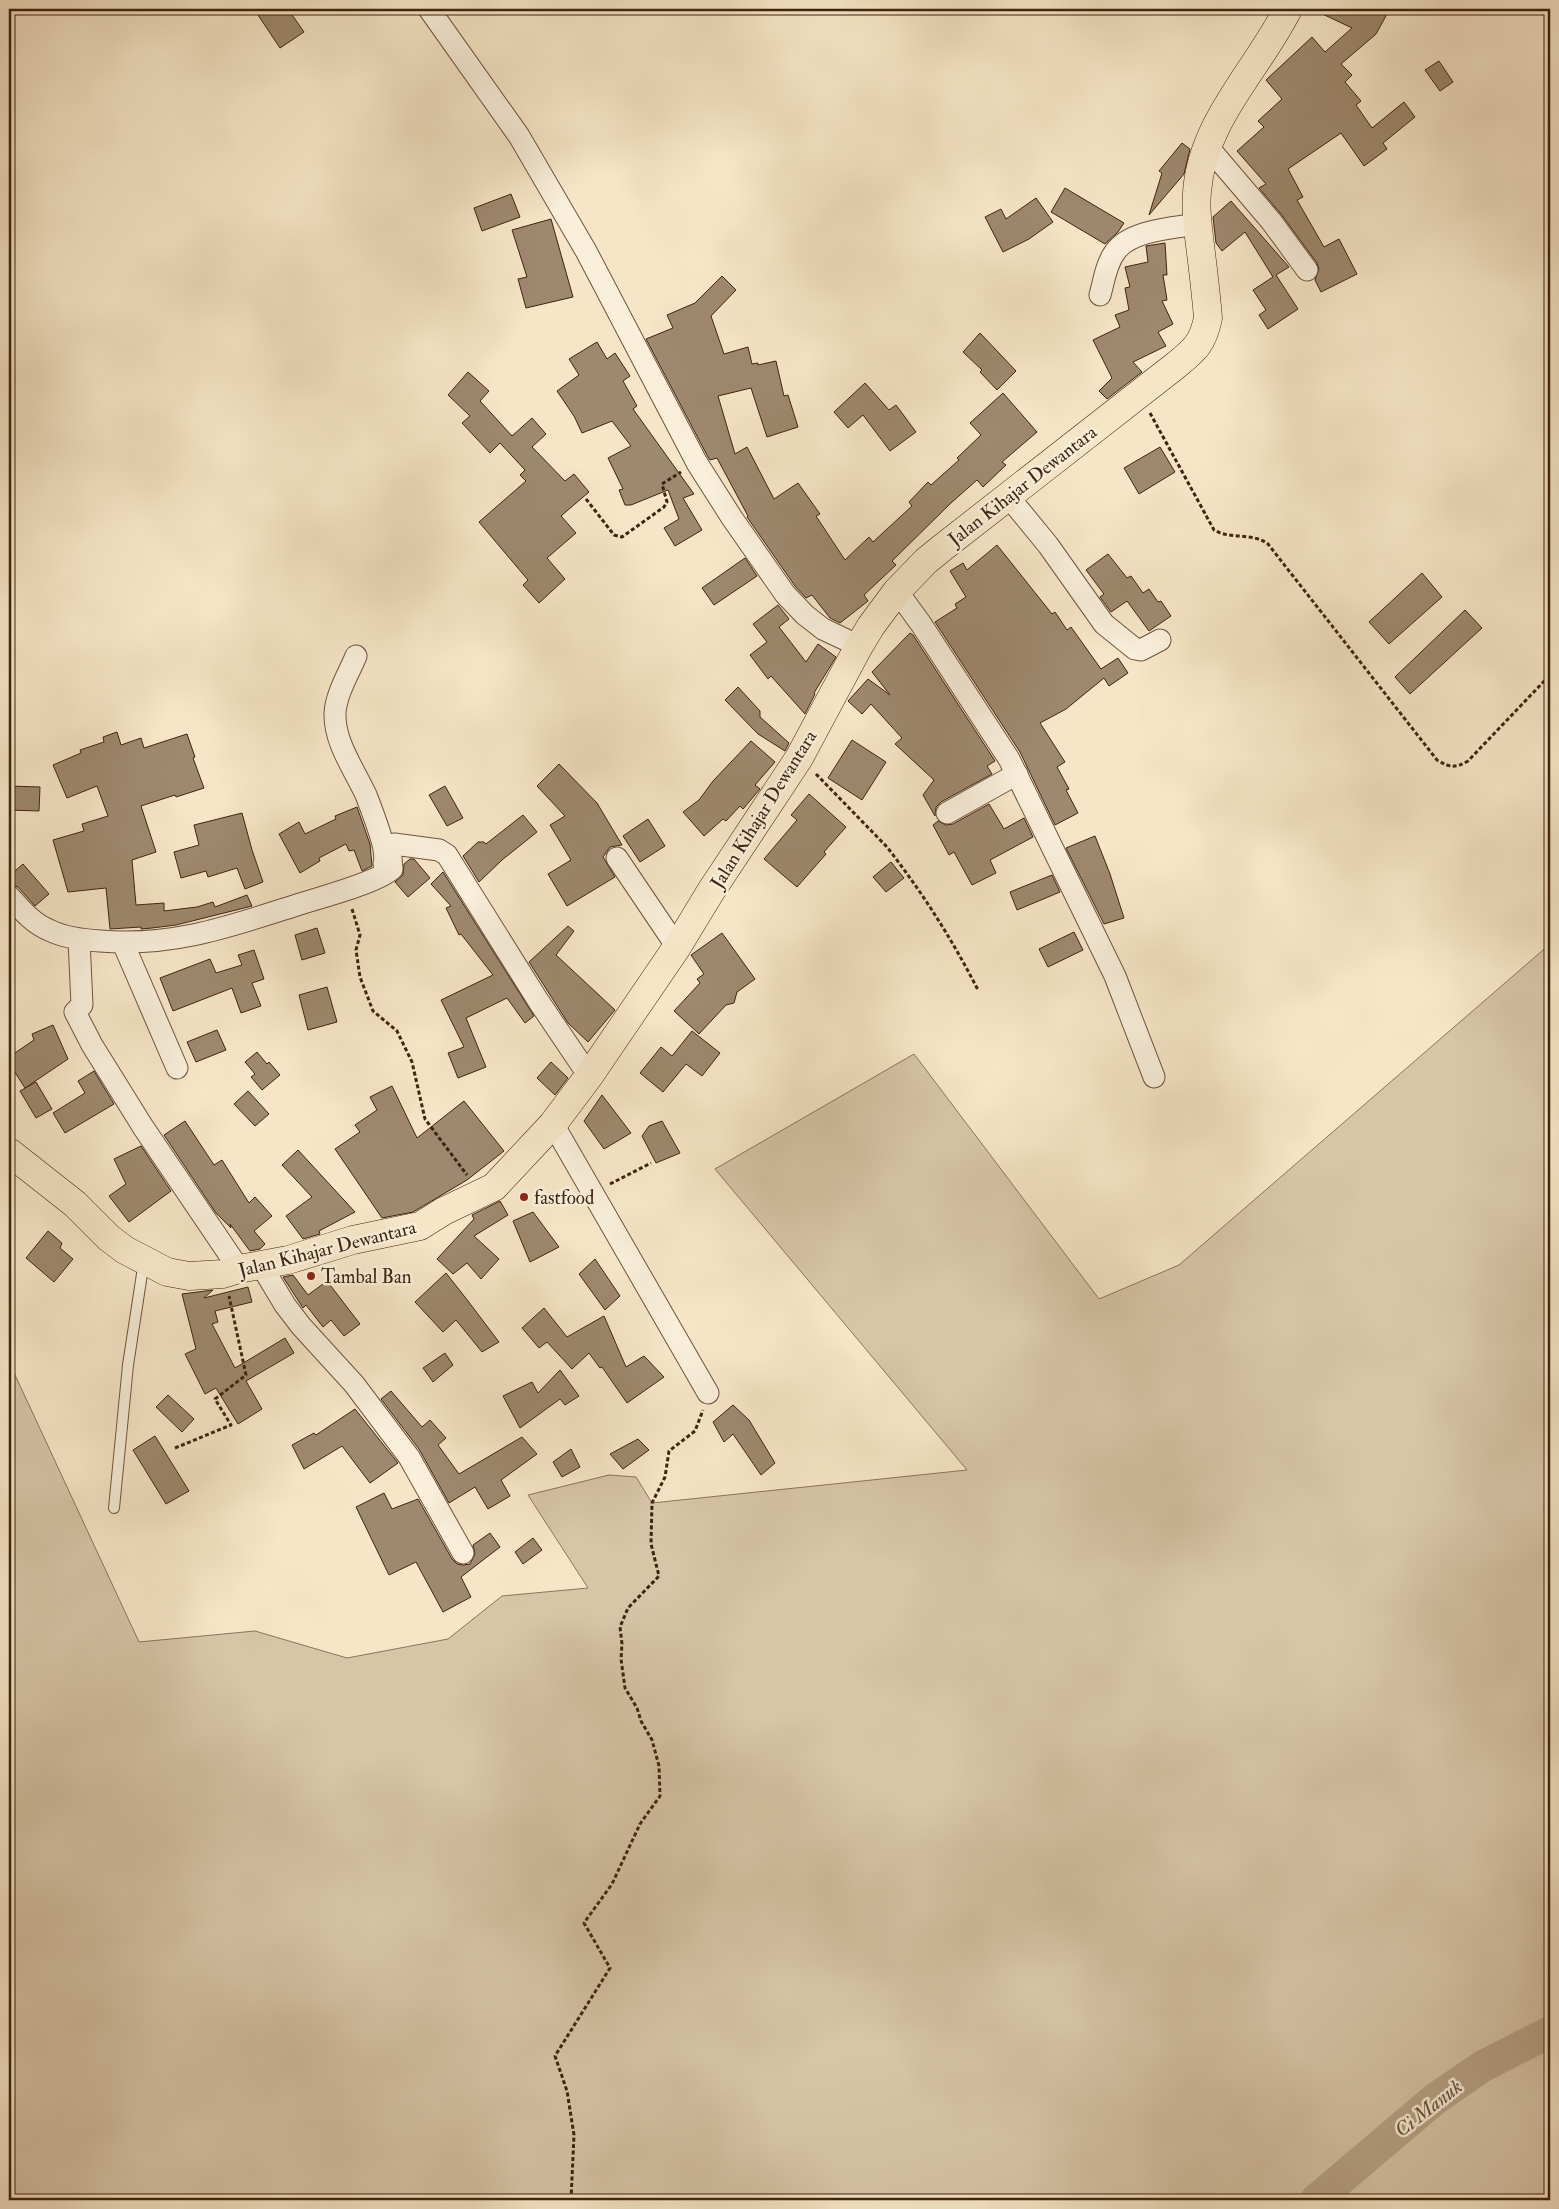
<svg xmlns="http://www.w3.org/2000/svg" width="1559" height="2209" font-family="'IM FELL Double Pica',serif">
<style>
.green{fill:#d7c5a8;stroke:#8b745c}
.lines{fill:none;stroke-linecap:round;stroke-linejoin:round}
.river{stroke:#b8a489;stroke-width:32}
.building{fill:#9e886f;stroke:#3f2310}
.lane-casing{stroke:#6d543e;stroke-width:12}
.street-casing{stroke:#6d543e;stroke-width:23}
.primary-casing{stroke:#3f2310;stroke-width:29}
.path{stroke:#3f2310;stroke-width:3;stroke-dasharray:4 2.5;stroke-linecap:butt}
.lane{stroke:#f9efdb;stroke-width:10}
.street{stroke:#f9efdb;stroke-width:21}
.primary{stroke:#f6e6c7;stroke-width:28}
.poi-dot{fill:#8f2418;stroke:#f9efdb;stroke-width:2}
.labels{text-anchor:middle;stroke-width:5;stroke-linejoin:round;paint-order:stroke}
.street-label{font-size:19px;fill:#3f2310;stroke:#f9efdb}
.poi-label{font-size:19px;fill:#3f2310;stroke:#f9efdb;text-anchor:start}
.water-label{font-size:20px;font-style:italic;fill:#69503a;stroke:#f9efdb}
</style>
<rect width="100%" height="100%" fill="#f6e6c7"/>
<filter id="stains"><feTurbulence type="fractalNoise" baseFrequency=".004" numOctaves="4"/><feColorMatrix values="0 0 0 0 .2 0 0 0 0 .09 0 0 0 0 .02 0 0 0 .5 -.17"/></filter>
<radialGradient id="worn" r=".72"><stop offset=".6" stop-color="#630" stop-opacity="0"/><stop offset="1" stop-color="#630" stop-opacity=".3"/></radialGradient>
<path class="green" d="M1550,944V2200H9V1362L139,1642L255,1631L347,1658L448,1639L502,1596L588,1588L528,1495L609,1475L636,1477L652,1503L967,1470L715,1169L914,1054L1099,1299L1179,1265Z"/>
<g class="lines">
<path class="river" d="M1316,2200L1435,2099L1483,2066L1550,2032"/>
</g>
<g class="building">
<path d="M254,9H288L304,32L280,48Z"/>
<path d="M1312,9H1376L1387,14L1376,34L1341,64L1352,75L1345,82L1361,101L1356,105L1372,128L1404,102L1415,117L1383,143L1387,149L1364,166L1341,133L1288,169L1303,197L1297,200L1324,247L1339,239L1357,274L1321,292L1315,280L1319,269L1317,263L1281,214L1259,188L1266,184L1237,151L1264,127L1258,121L1282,99L1266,80L1312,37L1325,52L1352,28Z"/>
<path d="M1439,61L1453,82L1440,91L1425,70Z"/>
<path d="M1182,143L1190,149L1184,174L1149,215L1162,173L1159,171Z"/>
<path d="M1065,188L1124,223L1118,232L1105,244L1051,212Z"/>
<path d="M511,194L520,217L482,231L474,208Z"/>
<path d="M1036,198L1053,222L1029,239L1003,252L985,217L1001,209L1006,219Z"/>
<path d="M1231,201L1289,267L1276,275L1298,309L1268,329L1259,315L1266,310L1253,290L1273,277L1245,232L1222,251L1216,243L1213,217Z"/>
<path d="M551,219L573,297L526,308L518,279L527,277L512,230Z"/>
<path d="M1165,243L1167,275H1163L1167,300L1162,301L1173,324L1158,332L1166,346L1133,362L1142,372L1107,399L1099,391L1112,378L1093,340L1120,327L1115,315L1129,310L1125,288L1130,287L1125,267L1148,262L1146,246Z"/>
<path d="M722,276L736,290L711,316L724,354L748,347L752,364L758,363V365L776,361L784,396L788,395L798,427L767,437L751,388L718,396L735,454L747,447L774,499L798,483L820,514L816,516L845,560L869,537L873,542L912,506L909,502L928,482L931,485L959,460L957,458L981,435L970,423L1003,393L1037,432L1002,462L1006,465L983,487L977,480L951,503L892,561L896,565L864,595L868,601L840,623L830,618L812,595L806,598L795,586L747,517L748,516L717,458L710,460L708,457L646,339L673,328L667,315L695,303Z"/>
<path d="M980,333L1016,371L997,390L980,372L982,370L963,352Z"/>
<path d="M597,342L607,359L615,353L630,376L623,381L637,406L633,409L694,494L683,498L702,530L675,546L664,528L679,519L668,490L631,505H625L619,490L623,489L608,458L631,446L612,421L582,433L574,416L557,391L579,375L569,359Z"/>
<path d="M468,372L489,391L480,401L512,436L532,418L546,434L532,447L565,481L574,474L589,492L561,516L576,533L547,558L565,579L539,603L523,585L528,580L479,522L526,481L520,475L525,470L500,443L490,453L462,423L470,416L448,395Z"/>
<path d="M865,383L889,410L896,405L916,432L890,451L863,415L848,428L834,412Z"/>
<path d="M1160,447L1175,472L1139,494L1124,468Z"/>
<path d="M997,545L1052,614L1055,612L1067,630L1071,627L1101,669L1118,658L1128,673L1109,686L1104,678L1066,709L1040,723L1065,762L1057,767L1069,789L1066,790L1078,813L1055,825L1020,752L935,622L957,608L955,604L966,597L950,571L963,563L967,570Z"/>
<path d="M1108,554L1127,578L1131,576L1143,593L1149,589L1158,602L1161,601L1171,616L1149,631L1127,601L1111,612L1100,597L1104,594L1086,570Z"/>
<path d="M745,558L757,576L714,605L702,588Z"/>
<path d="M1422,573L1442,597L1389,644L1369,622Z"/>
<path d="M778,605L789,619L779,627L806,662L818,644L836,657L814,693L815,694L805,714L771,676L768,679L750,655L767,642L753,624Z"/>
<path d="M1465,610L1482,628L1410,694L1395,677Z"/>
<path d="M910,633L913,635L995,761L987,766L992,774L941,802L936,807L935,816L923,795L934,780L895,744L902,738L871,704L862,714L848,701L868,679L890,695L872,672Z"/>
<path d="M738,687L760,711V717L789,743L785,751L758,734L725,700Z"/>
<path d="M117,732L121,745L141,738L144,748L187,734L195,757L193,758L204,788L176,797L175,795L141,806L156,852L132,860L136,905L164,903V911L197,907L213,902L215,907L247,895L252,906L176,925L152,928L141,929V927L110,929L106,888L68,892L53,840L84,831L82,824L108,816L97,786L67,798L53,765L81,753L80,750L104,742L103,737Z"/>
<path d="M852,740L886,762L862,800L828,778Z"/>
<path d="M751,741L775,762L755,785L760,789L743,809L740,806L726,821L723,819L704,836L683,812L699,800L713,781Z"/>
<path d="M559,764L597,803L622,845L610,847L603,857L615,877L567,906L548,874L571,860L550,825L565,816L537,786Z"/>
<path d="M9,786L40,787L39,811L9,810Z"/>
<path d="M445,786L463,818L447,826L429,795Z"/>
<path d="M809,794L846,827L824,852L826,854L797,887L764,859L797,820L791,815Z"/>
<path d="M989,804L1004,829L1024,818L1033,837L990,860L996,873L972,885L954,852L949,855L933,825L938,821L946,825L953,824Z"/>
<path d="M357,807L370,844L372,866L362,871L354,850L349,851L346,844L319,858L320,861L300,873L279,834L299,822L305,834L336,819L335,816Z"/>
<path d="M242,813L252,850L263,882L245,889L237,868L208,877L206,871L181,878L174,852L199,845L194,825Z"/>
<path d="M523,815L537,832L502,860L479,882L463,856L478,842H484L486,844Z"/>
<path d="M648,819L665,846L640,862L623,836Z"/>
<path d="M1095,836L1110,874L1124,918L1104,924L1066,848Z"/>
<path d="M410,859H414L430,878L408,897L395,882L403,875L404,864Z"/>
<path d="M891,862L904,878L886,892L873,877Z"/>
<path d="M23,864L49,894L35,906L18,887L9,884V876Z"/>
<path d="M443,872L534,1016L525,1023L507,998L466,1018L486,1067L458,1078L448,1053L464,1047L441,1000L493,975L461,934L459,935L446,908L451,906L431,884Z"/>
<path d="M1052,875L1060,892L1017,910L1010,892Z"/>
<path d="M568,926L574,931L556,955L615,1010L588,1042L568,1023L529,962Z"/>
<path d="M317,928L325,953L302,960L295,935Z"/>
<path d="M1074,932L1083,950L1048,967L1039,949Z"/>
<path d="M722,933L755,979L737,992L734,1003L726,1005L699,1034L674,1011L700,983L697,979L704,974L691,955Z"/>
<path d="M254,950L264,979L252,983L261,1006L241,1013L232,988L173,1011L160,978L210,959L216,973L242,965L238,955Z"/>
<path d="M327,987L337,1022L308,1030L299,995Z"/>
<path d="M53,1025L68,1059L25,1088L9,1063V1057L34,1040L32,1034Z"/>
<path d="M217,1030L226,1050L196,1062L187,1042Z"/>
<path d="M692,1031L720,1053L702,1076L686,1064L663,1092L640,1073L661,1047L672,1056Z"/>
<path d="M257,1052L267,1064L269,1062L280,1075L262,1090L251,1077L255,1074L245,1062Z"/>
<path d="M551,1062L568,1078L555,1095L537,1078Z"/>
<path d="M94,1071L114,1104L65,1133L53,1113L85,1093L78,1081Z"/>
<path d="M36,1082L52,1109L36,1118L20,1091Z"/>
<path d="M392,1086L417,1138L464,1101L504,1151L467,1180L413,1212L382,1218L335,1149L360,1132L355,1125L377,1110L370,1097Z"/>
<path d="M248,1091L269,1114L255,1126L234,1104Z"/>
<path d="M602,1095L631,1133L604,1149L584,1121Z"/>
<path d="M185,1121L214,1165L222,1160L249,1203L255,1197L272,1216L254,1231L265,1244L260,1249L250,1251L230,1224L231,1228L216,1213L164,1135Z"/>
<path d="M662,1121L680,1153L656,1163L642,1136L649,1126Z"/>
<path d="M141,1146L171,1191L129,1222L109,1196L126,1184L114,1159Z"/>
<path d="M298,1150L355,1212L319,1231L320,1234L303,1239L286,1216L312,1197L282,1165Z"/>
<path d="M500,1201L508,1215L474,1236L499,1259L481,1279L467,1263L453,1274L437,1259L474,1219L472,1215Z"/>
<path d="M533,1212L559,1247L530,1262L513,1221Z"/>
<path d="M48,1231L62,1243L60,1248L73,1259L54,1282L26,1258Z"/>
<path d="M595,1259L620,1296L605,1310L579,1274Z"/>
<path d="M446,1273L468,1301L499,1342L482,1352L456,1320L443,1332L415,1302Z"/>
<path d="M293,1275L308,1295L327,1281L360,1324L344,1336L331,1320L323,1327L306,1305L303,1308L283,1277Z"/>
<path d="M248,1287L252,1302L215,1311L218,1322L212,1324L235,1368L285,1338L294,1353L246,1381L262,1409L238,1424L216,1388L205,1394L185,1354L196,1349L182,1294L213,1290L204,1298Z"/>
<path d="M544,1308L567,1337L604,1316L626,1367L644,1356L664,1377L627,1403L602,1367L600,1368L589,1353L572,1369L547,1342L539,1348L522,1328Z"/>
<path d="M445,1353L453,1365L433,1382L423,1368Z"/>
<path d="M560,1370L579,1396L565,1405L560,1399L520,1428L503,1396L532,1382L538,1393Z"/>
<path d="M391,1391L422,1427L430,1420L446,1438L438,1445L459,1474L522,1437L537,1454L501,1480L510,1496L488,1509L475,1487L449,1503L419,1449L381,1399Z"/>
<path d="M168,1395L194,1419L182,1432L156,1407Z"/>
<path d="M733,1405L749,1420L775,1463L761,1475L733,1434L724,1442L713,1422Z"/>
<path d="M355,1409L398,1463L370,1483L342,1446L304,1469L292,1445L314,1433L316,1435Z"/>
<path d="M155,1436L189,1491L166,1504L133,1450Z"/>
<path d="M638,1439L649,1450L623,1469L610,1454Z"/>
<path d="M571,1449L580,1467L562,1477L553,1462Z"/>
<path d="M384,1493L392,1509L418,1499L452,1559L457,1564L463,1565L470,1564L475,1554L473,1545L490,1533L500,1547L461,1577L471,1597L443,1612L416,1562L389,1575L356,1507Z"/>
<path d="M533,1538L542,1550L523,1564L515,1552Z"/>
</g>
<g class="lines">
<g class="lane-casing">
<path id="lane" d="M114,1508L128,1365L144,1261"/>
</g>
<g class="street-casing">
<g id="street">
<path d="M429,9L519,136L586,251L697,463L732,518L785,594L805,615L823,629L859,646"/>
<path d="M1208,147L1271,221L1307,270"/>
<path d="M1100,295C1104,281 1106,264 1115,252C1130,230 1174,228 1198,224"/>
<path d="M1007,495L1048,545L1104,624L1135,649L1141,650L1160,640"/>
<path d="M897,591L921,624L1009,759L1115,976L1154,1077"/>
<path d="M356,656C349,673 336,694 335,713C334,742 354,769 366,795C371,808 376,821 380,834C383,843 386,855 384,864"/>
<path d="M947,813L1017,774"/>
<path d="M617,858L677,947"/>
<path d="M9,896C21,909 32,923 49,930C65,938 83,940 100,941C174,947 231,926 300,904C322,897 376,883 392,869L390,848L394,844L439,850L447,855L539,1002L589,1076"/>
<path d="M79,940L82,1005L75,1012L92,1045L143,1127L239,1269"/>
<path d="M123,943L177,1068"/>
<path d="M553,1124L708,1393"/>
<path d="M261,1265L285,1305L301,1326L354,1384L409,1457L463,1553"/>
</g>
</g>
<g class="primary-casing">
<path id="primary" d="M9,1152L75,1204L109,1238L125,1250L167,1272L189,1276L223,1274L239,1269L288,1260L353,1240L420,1226L444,1211L494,1187L553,1124L589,1076L677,947L711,891L799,758L859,646L871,626L897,591L926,561L942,548L1175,366C1195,350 1203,343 1208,318C1206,293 1203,269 1200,245C1198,228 1195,210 1197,192C1202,121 1258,69 1288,9"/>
</g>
<g class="path">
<path d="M1150,413L1214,530C1231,540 1252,532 1268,544L1437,760C1450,768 1456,768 1468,761L1550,675"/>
<path d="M586,499L614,535L622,537L664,507L667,502L662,484L681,472"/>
<path d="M816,774L887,847C922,892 952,939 978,990"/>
<path d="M352,909L360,935L356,950L360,977L373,1011L397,1031L412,1062L425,1119L467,1175"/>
<path d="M610,1184L651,1163"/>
<path d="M175,1448L231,1425L215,1399L246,1375L229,1296"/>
<path d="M571,2200L574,2135L567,2091L555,2056L610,1968L584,1923L612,1884L640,1824L660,1796L659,1766L652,1740L641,1721L637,1708L625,1688L621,1659L622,1644L620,1627L628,1608L659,1576L651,1544L652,1503L665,1477L669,1451L695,1431L703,1410"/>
</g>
<use href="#lane" class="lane"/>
<use href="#street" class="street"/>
<use href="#primary" class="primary"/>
</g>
<g class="poi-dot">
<circle cx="524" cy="1197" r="5"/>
<circle cx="311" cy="1276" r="5"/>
</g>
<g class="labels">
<g class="street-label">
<text transform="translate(1022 485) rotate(-38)" y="7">Jalan Kihajar Dewantara</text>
<text transform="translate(763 809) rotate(-58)" y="7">Jalan Kihajar Dewantara</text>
<text transform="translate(327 1248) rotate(-14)" y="7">Jalan Kihajar Dewantara</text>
</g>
<g class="poi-label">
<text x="534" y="1204">fastfood</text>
<text x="321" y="1283">Tambal Ban</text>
</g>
<g class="water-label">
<text transform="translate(1428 2108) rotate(-38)" y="7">Ci Manuk</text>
</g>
</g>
<rect width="1559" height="2209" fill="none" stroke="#f6e6c7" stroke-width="30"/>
<rect x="10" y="10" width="1539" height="2189" fill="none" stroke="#3f2310" stroke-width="2.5"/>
<rect x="15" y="15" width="1529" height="2179" fill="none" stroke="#3f2310"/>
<rect width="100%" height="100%" filter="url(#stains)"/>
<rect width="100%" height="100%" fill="url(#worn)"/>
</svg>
